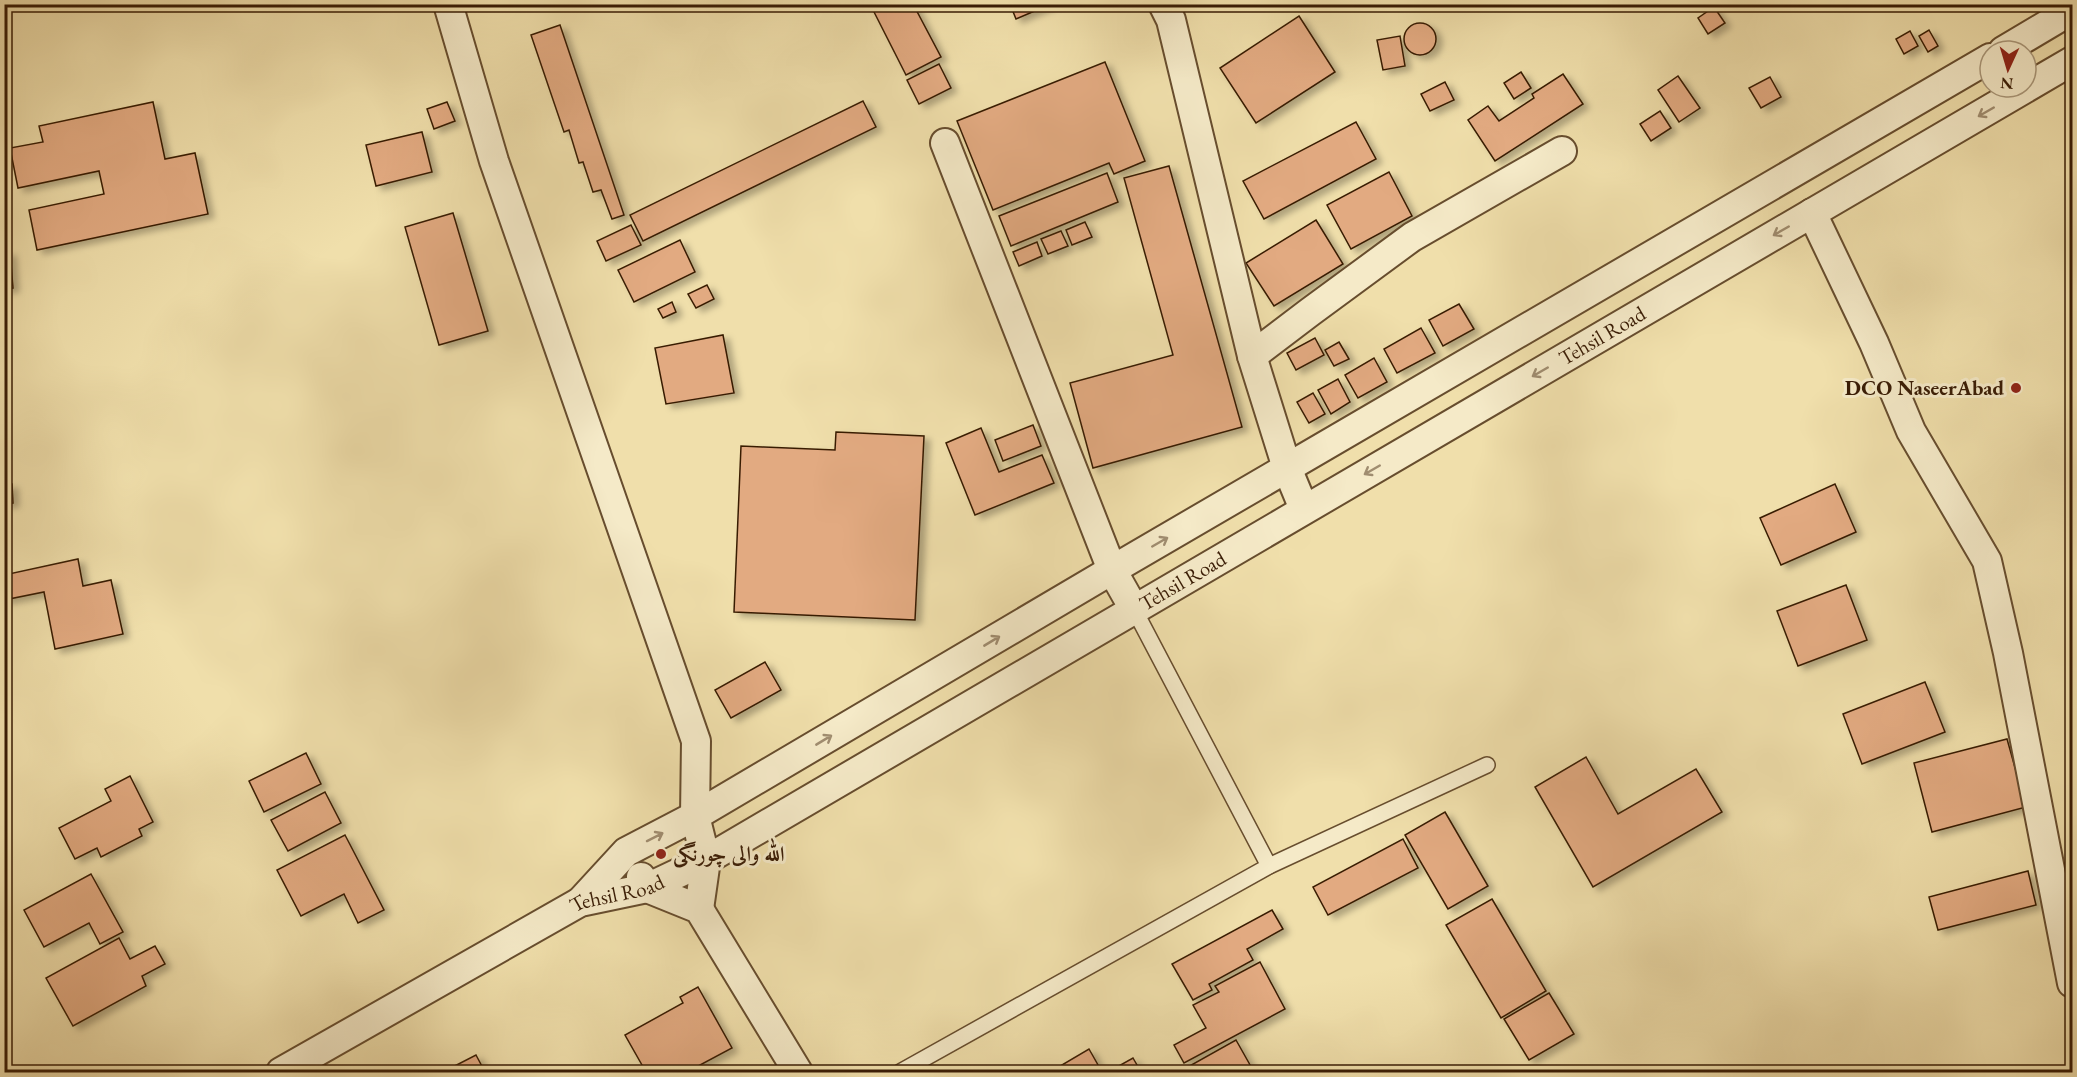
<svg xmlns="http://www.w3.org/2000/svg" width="2077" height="1077" font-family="'EB Garamond',Amiri,serif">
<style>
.building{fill:#e2aa81;stroke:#391c05;stroke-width:1.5;filter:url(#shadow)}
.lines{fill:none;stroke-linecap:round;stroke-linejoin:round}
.service-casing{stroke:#674d2e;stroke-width:18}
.minor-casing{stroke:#674d2e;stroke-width:32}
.service{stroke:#f5eac8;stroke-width:15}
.minor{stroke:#f5eac8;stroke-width:28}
.oneway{stroke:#a08d70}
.poi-dot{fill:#8f2418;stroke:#f5eac8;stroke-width:2}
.labels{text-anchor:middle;stroke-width:6;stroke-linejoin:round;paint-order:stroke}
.street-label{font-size:21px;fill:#391c05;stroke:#f5eac8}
.poi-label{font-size:21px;font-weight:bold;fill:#391c05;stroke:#f5eac8;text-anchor:end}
</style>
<defs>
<filter id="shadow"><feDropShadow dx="6" dy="4" stdDeviation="3" flood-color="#0004"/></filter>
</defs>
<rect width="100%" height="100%" fill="#f0dfab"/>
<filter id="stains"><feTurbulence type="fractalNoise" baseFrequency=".00333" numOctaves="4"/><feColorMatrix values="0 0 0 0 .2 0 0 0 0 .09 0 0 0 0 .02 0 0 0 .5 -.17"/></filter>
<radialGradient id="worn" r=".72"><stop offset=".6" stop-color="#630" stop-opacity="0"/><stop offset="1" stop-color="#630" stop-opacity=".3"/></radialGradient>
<g class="building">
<path d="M870,4H913L941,57L906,75Z"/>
<path d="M1010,4H1051L1016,19Z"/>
<path d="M1714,7L1725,23L1708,34L1698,18Z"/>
<path d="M1299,16L1335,72L1256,123L1220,68Z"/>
<circle cx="1420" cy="39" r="16"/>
<path d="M560,25L624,215L612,219L601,190L593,192L583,162L579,163L569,130L564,132L531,35Z"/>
<path d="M1929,30L1938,46L1928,52L1919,36Z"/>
<path d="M1910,31L1918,46L1904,54L1896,39Z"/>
<path d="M1400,36L1405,66L1383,70L1377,40Z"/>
<path d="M1105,62L1145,161L1114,174L1109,163L993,210L957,121Z"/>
<path d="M939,64L951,88L919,104L907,80Z"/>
<path d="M1521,72L1531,88L1514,99L1504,83Z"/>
<path d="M1563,74L1583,104L1495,161L1468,120L1488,106L1499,121L1534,98L1532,94Z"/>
<path d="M1678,76L1700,108L1679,122L1658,90Z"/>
<path d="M1770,77L1781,97L1761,108L1749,88Z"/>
<path d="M1445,82L1454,100L1430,111L1421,94Z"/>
<path d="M863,101L876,127L643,241L630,215Z"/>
<path d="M153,102L165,159L195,153L208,214L37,250L29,210L104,194L99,171L18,188L10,148L43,142L39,126Z"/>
<path d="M447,102L455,121L434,129L427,109Z"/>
<path d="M1660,111L1671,128L1651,141L1640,124Z"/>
<path d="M1356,122L1376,159L1264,219L1243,181Z"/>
<path d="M422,132L432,172L376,186L366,145Z"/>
<path d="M1169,166L1242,427L1093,468L1070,383L1173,355L1124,178Z"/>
<path d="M1389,172L1412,216L1351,249L1327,205Z"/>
<path d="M1107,173L1118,202L1011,246L999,216Z"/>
<path d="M453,213L488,331L439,345L405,227Z"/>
<path d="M1316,220L1343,264L1274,306L1246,263Z"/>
<path d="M1085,222L1092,237L1072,245L1066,230Z"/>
<path d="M631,225L641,245L606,261L597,241Z"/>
<path d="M1061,231L1068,246L1048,254L1041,239Z"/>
<path d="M680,240L695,272L634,302L618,270Z"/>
<path d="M1037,242L1042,256L1019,266L1013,252Z"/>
<path d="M4,252H10L13,288L4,289Z"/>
<path d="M707,285L714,299L696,308L688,294Z"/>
<path d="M672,302L676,312L663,318L658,309Z"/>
<path d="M1459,304L1474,329L1443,346L1429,320Z"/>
<path d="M1421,328L1435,353L1397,373L1384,349Z"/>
<path d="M723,335L734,393L666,404L655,348Z"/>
<path d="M1315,338L1324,355L1296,370L1287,353Z"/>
<path d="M1339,342L1349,359L1334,366L1325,350Z"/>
<path d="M1374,358L1387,382L1358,398L1345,375Z"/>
<path d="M1338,379L1350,402L1331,414L1318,390Z"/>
<path d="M1313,393L1325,414L1309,423L1297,402Z"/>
<path d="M1033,425L1041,446L1003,461L995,440Z"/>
<path d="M981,428L999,472L1042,455L1054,483L975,515L946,443Z"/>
<path d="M836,432L924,436L915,620L734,612L741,446L835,450Z"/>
<path d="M12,484L13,503L4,504V485Z"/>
<path d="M1835,484L1856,532L1781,565L1760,518Z"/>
<path d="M78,559L83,586L111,580L123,634L55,649L44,592L4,600V575Z"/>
<path d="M1846,585L1867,640L1798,666L1777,611Z"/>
<path d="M765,662L781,690L731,718L715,690Z"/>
<path d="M1925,682L1945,732L1862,764L1843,714Z"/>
<path d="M2007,739L2026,807L1932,832L1914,763Z"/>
<path d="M306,753L321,784L264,812L249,781Z"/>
<path d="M1586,757L1618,814L1696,769L1722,812L1593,887L1535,787Z"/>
<path d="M130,776L153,822L139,829L142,836L101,857L97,848L75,859L59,828L111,801L105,789Z"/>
<path d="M325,792L341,823L288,851L271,820Z"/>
<path d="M1445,812L1488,886L1448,909L1405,835Z"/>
<path d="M345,835L384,910L358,923L344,894L301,916L277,870Z"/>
<path d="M1403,839L1418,868L1328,915L1313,887Z"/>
<path d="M2028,871L2036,905L1938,930L1929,897Z"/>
<path d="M91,874L123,932L100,944L89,923L44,947L24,910Z"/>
<path d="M1492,899L1546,991L1501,1018L1446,925Z"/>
<path d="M1272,910L1283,929L1247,949L1253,960L1209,984L1212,990L1193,1000L1172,964Z"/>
<path d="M119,938L130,959L155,946L165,964L142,976L146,986L73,1026L46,978Z"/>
<path d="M1260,962L1285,1009L1184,1063L1174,1045L1206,1028L1193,1005L1219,992L1215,986Z"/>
<path d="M698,987L732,1048L687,1072H646L625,1035L683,1003L680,997Z"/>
<path d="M1549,993L1574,1034L1529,1060L1504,1019Z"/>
<path d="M1236,1040L1254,1072H1189L1186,1068Z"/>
<path d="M1089,1049L1102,1072H1050Z"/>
<path d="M476,1055L485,1072H443Z"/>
<path d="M1133,1058L1141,1072H1108Z"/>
</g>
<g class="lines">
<g class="service-casing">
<g id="service">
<path d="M1269,866L1487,765"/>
<path d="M900,1072L1269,866L1134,609"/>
</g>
</g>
<g class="minor-casing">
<g id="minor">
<path d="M448,4L494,161L696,741L695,816L706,860L699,909"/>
<path d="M1163,4L1171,20L1252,356L1287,468L1304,509"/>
<path d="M2003,51L2072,10"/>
<path d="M945,143L1112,570L1134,609"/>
<path d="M1812,213L1874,343L1911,431L1987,561L2008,653L2072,983"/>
<path d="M1252,356L1310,312L1412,237L1562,151"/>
<path d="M641,877L647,888L699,909L798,1072"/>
<path d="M580,902L626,852L695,816L1112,570L1990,58"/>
<path id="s1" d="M281,1072L580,902L647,888L706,860L2072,61"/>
</g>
</g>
<use href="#service" class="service"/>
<use href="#minor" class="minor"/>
</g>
<defs><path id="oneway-shaft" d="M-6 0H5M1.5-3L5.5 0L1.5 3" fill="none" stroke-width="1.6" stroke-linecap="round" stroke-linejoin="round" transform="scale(1.5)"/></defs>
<g class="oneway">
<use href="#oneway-shaft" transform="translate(1986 112) rotate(150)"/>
<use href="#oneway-shaft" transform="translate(1781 231) rotate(150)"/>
<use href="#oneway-shaft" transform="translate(1540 372) rotate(150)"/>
<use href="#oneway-shaft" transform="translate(1372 470) rotate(150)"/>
<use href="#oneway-shaft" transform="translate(1160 542) rotate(-30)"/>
<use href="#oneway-shaft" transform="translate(992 641) rotate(-31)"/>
<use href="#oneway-shaft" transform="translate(824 740) rotate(-31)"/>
<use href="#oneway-shaft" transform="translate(655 837) rotate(-27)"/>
</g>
<g class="poi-dot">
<circle cx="2016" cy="388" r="6"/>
<circle cx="661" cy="854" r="6"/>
</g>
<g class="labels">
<g class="street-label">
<text dy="7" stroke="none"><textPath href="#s1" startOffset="1516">Tehsil Road</textPath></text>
<text dy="7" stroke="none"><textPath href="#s1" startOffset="1030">Tehsil Road</textPath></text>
<text dy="7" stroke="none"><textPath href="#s1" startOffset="382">Tehsil Road</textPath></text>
</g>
<g class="poi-label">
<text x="2004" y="395">DCO NaseerAbad</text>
<text x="673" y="861" text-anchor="start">اللہ والی چورنگی</text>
</g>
</g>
<rect width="2077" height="1077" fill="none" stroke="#f0dfab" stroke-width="24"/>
<rect x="6" y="6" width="2065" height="1065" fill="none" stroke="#391c05" stroke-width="3"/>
<rect x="12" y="12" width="2053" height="1053" fill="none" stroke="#391c05" stroke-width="1.5"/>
<g transform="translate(2008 69) rotate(184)"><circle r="28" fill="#f5eac8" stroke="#aa987a" stroke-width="1.5"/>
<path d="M0-4.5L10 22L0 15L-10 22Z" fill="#8f2418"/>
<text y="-9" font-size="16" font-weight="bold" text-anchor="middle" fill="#391c05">N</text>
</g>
<rect width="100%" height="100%" filter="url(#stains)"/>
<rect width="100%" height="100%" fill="url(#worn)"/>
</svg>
